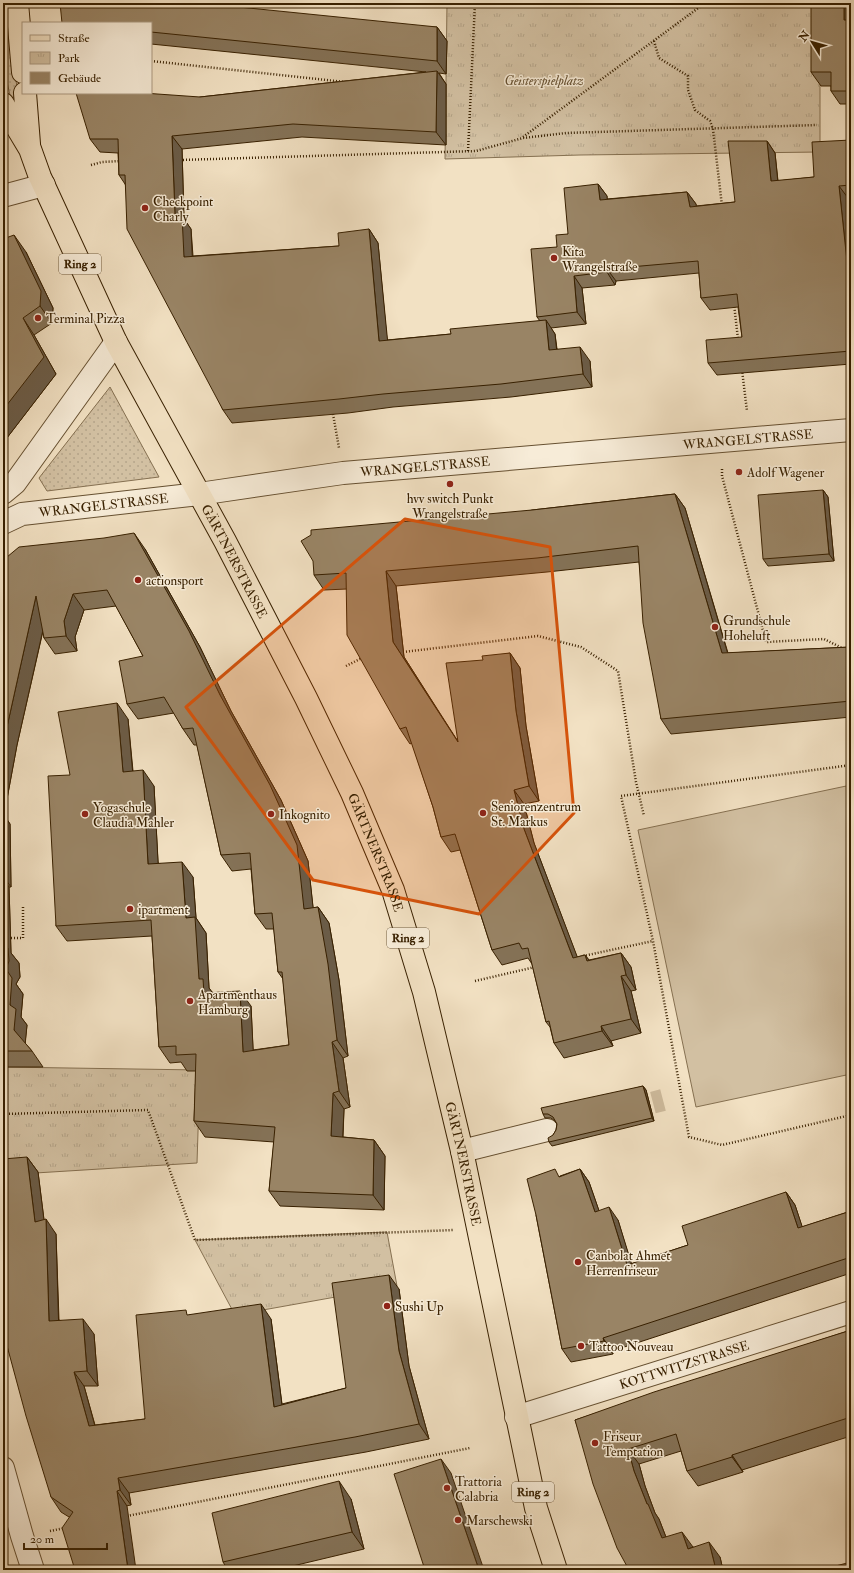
<svg xmlns="http://www.w3.org/2000/svg" width="854" height="1573" font-family="'IM FELL Double Pica',serif">
<style>
.grass{fill:url(#grass-dots);stroke:#857051}
.park{fill:url(#park-tufts);stroke:#857051}
.pitch{fill:#d2c0a2;stroke:#857051}
.lines{fill:none;stroke-linecap:round;stroke-linejoin:round}
.minor-tunnel{stroke:#cdba9c;stroke-width:22;stroke-dasharray:22 11;stroke-linecap:butt}
.minor-casing{stroke:#665031;stroke-width:24}
.major-casing{stroke:#382000;stroke-width:24}
.path{stroke:#382000;stroke-width:2.5;stroke-dasharray:1 2;stroke-linecap:butt}
.minor{stroke:#f7ecd8;stroke-width:22}
.major{stroke:#f2e1c3;stroke-width:22}
.wall{fill:#847257;stroke:#382000}
.shaded-wall{fill:#6b5c47;stroke:#382000}
.building{fill:#998465;stroke:#382000}
.marked{fill:#d6530b;fill-opacity:0.2;stroke:#d6530b;stroke-width:3;stroke-linejoin:round}
.poi-dot{fill:#8f2418;stroke:#f7ecd8;stroke-width:1.5}
.labels{text-anchor:middle;stroke-width:3;stroke-linejoin:round;paint-order:stroke}
.shield{fill:#f7ecd8;stroke:#715d41;stroke-width:1}
.shield-label{font-size:12px;font-weight:bold;fill:#382000}
.park-label{font-size:13px;font-style:italic;fill:#665031;stroke:#f7ecd8}
.poi-label{font-size:13px;fill:#382000;stroke:#f7ecd8;text-anchor:start}
.street-label{font-size:13px;fill:#382000;stroke:#f7ecd8}
</style>
<defs>
<pattern id="grass-dots" width="8" height="8" patternUnits="userSpaceOnUse"><rect width="8" height="8" fill="#d2c0a2"/><path d="M2 2h.1M6 6h.1" fill="none" stroke="#b5a58a" stroke-width="1.8" stroke-linecap="round"/></pattern>
<pattern id="park-tufts" width="24" height="20" patternUnits="userSpaceOnUse"><rect width="24" height="20" fill="#d2c0a2"/><path d="M3 7l-1-3M5 7V3M7 7l1-3M15 17l-1-3M17 17v-4M19 17l1-3" fill="none" stroke="#b5a58a"/></pattern>
</defs>
<rect width="100%" height="100%" fill="#f2e1c3"/>
<filter id="stains"><feTurbulence type="fractalNoise" baseFrequency=".005" numOctaves="4"/><feColorMatrix values="0 0 0 0 .2 0 0 0 0 .09 0 0 0 0 .02 0 0 0 .5 -.17"/></filter>
<radialGradient id="worn" r=".72"><stop offset=".6" stop-color="#630" stop-opacity="0"/><stop offset="1" stop-color="#630" stop-opacity=".3"/></radialGradient>
<g class="grass">
<path d="M3,8L18,92L11,100L3,63Z"/>
<path d="M110,387L159,477L47,491L39,478Z"/>
</g>
<g class="park">
<path d="M447,3H820V152L580,155L445,159Z"/>
<path d="M3,1067L200,1070L197,1163L3,1175Z"/>
<path d="M387,1232L397,1286L235,1315L195,1240Z"/>
</g>
<path class="pitch" d="M851,785V1074L696,1107L638,830Z"/>
<g class="lines">
<path class="minor-tunnel" d="M621,1111L663,1100"/>
<g class="minor-casing">
<g id="minor">
<path d="M3,196L44,185"/>
<path d="M3,493L15,483L116,342"/>
<path id="s1" d="M3,523L22,514L199,494L343,473L851,430"/>
<path d="M462,1151L547,1130"/>
<path id="s2" d="M516,1417L851,1312"/>
<path d="M3,1468L22,1536L33,1570"/>
</g>
</g>
<g class="major-casing">
<g id="major">
<path d="M17,3L23,72"/>
<path d="M25,93L29,144"/>
<path id="s3" d="M3,104L30,149L40,177L116,342L225,541L306,698L352,793L393,890L424,992L462,1151L536,1508L556,1570"/>
</g>
</g>
<g class="path">
<path d="M654,41L659,58L688,76V90L695,110L710,121L713,129L722,206"/>
<path d="M151,61L345,82"/>
<path d="M523,137L705,3"/>
<path d="M468,151L475,3"/>
<path d="M180,160L476,151L523,138L566,133L817,125"/>
<path d="M91,165L102,162L121,161"/>
<path d="M734,304L738,339"/>
<path d="M742,370L747,411"/>
<path d="M333,414L339,448"/>
<path d="M722,469V476L766,642L824,639L842,648"/>
<path d="M403,652L538,636L581,647L618,671L636,782L644,816"/>
<path d="M346,666L362,658"/>
<path d="M851,765L621,796L653,941L689,1137L722,1145L851,1115"/>
<path d="M11,938H23V906"/>
<path d="M583,956L653,941"/>
<path d="M475,981L535,967"/>
<path d="M3,1114L148,1110L195,1240L454,1230"/>
<path d="M127,1516L470,1448"/>
<path d="M50,1531L65,1528"/>
</g>
<use href="#minor" class="minor"/>
<use href="#major" class="major"/>
</g>
<g class="wall">
<path d="M851,3V104H840L831,91V86H821L811,72Z"/>
<path d="M151,23L437,27L447,41L446,74L439,73L446,84V145L302,137L182,149L184,219L191,229L193,256L339,246L369,229L378,243L387,340L451,334L540,321L537,317L557,247L568,234L598,184L607,196V199L687,192L696,204V206L735,202L767,141L775,153L778,181L814,177L851,140V197L848,198L851,229V364L717,375L708,363L742,337L738,307L710,310L701,298L699,273L616,281L615,285L582,288L586,324L551,328L555,334L557,349L590,361L592,387L511,397L393,407L348,413L232,423L223,410L125,184L119,175L118,153L100,152L90,139L200,97L426,72L151,44Z"/>
<path d="M26,252L53,308L52,323L34,335L56,374L3,443Z"/>
<path d="M823,490L828,497L834,561L768,566L763,559Z"/>
<path d="M675,494L685,508L728,653L851,647V717L671,734L661,719L639,562L547,572L396,586L404,657L457,741L483,660L510,653L520,668L526,726L539,801L524,804L534,843L577,957L585,955L589,960L621,953L631,967L636,990L631,991L641,1033L611,1041L613,1046L564,1058L554,1043L550,1027L546,1022L532,964L528,958L502,965L492,950L460,850L451,852L441,837L433,807L412,743L410,744L400,729L347,589L324,590L314,575L532,510Z"/>
<path d="M145,549L200,647L231,711L281,800L308,861L313,908L318,907L329,923L339,980L348,1056L343,1058L350,1107L344,1109L343,1137L374,1140L385,1156L384,1210L280,1206L269,1191L274,1142L205,1137L194,1121L196,1071H187L181,1062L170,1063L159,1047L152,936L67,941L56,926L70,775L128,719L133,771L154,786L158,863L193,877L196,918L206,933L209,988L212,992L251,1006L253,1050L289,1045L283,979L278,972L274,929H266L255,914L251,869L232,871L221,855L197,745H194L183,729L174,713L138,719L127,704L143,656L116,606L84,610L75,637L77,651L55,654L44,638L43,631L17,745L4,815L10,824L11,887H9L11,953L19,963L20,977L16,984L23,994L21,1017L27,1025L25,1043L32,1051L43,1067H3V572Z"/>
<path d="M643,1086L646,1090L654,1121L552,1146L549,1142L556,1130L557,1124L555,1121L551,1118H545L543,1114Z"/>
<path d="M27,1157L38,1172L44,1220L56,1234L59,1320L94,1334L98,1386H84L95,1425L145,1419L189,1315L271,1319L282,1404L346,1388L399,1289L409,1366L429,1439L366,1452L129,1493L131,1505L69,1517L61,1512L51,1497Z"/>
<path d="M580,1169L589,1182L599,1211L618,1220L631,1264L688,1245L786,1192L795,1205L802,1227L851,1211V1273L612,1351L613,1354L571,1362L562,1349L536,1215L560,1176Z"/>
<path d="M851,1330V1436L742,1470L743,1472L698,1486L687,1471L681,1451L639,1464L645,1486L655,1513L659,1519L666,1537L720,1557L723,1570H629L575,1420Z"/>
<path d="M351,1499L364,1549L276,1570H228L223,1562Z"/>
</g>
<g class="shaded-wall">
<path d="M844,3H851V31L844,20Z"/>
<path d="M437,27L447,41L446,74L437,61Z"/>
<path d="M437,71L446,84V145L436,132Z"/>
<path d="M172,136L182,149L184,219L191,229L193,271L184,257L175,215Z"/>
<path d="M767,141L775,153L779,193L771,181Z"/>
<path d="M598,184L607,196L608,212L600,200Z"/>
<path d="M839,186L848,198L851,229V299Z"/>
<path d="M687,192L696,204L698,219L690,207Z"/>
<path d="M369,229L378,243L389,355L379,341Z"/>
<path d="M14,235L26,252L53,308L52,323L40,306Z"/>
<path d="M607,269L616,281L615,285L607,272Z"/>
<path d="M574,276L582,288L586,324L577,312Z"/>
<path d="M23,318L34,335L56,374L3,443V410Z"/>
<path d="M546,320L555,334L558,363L549,350Z"/>
<path d="M580,347L590,361L592,387L583,374Z"/>
<path d="M823,490L828,497L834,561L829,554Z"/>
<path d="M675,494L685,508L732,668L722,653Z"/>
<path d="M134,533L145,549L200,647L231,711L281,800L308,861L315,925L304,909L220,695Z"/>
<path d="M386,571L396,586L404,657L468,757L458,742L393,642Z"/>
<path d="M73,594L84,610L75,637L77,651L66,636L64,621Z"/>
<path d="M36,596L47,612L17,745L4,815L10,824L11,887L3,876V745Z"/>
<path d="M510,653L520,668L526,726L539,801L529,786L516,711Z"/>
<path d="M117,703L128,719L134,787L123,772Z"/>
<path d="M143,770L154,786L159,879L148,864Z"/>
<path d="M514,790L524,804L534,843L583,972L573,958L524,829Z"/>
<path d="M182,862L193,877L196,918L206,933L209,988L214,995L204,993L199,979L186,918Z"/>
<path d="M3,878L9,887L11,953L19,963L20,977L16,984L23,994L21,1017L27,1025L25,1046L14,1030L10,1005L3,946Z"/>
<path d="M318,907L329,923L339,980L348,1056L337,1040Z"/>
<path d="M621,953L631,967L636,990L626,975Z"/>
<path d="M585,955L596,969L587,961Z"/>
<path d="M621,976L631,991L641,1033L631,1019Z"/>
<path d="M240,991L251,1006L254,1067L243,1052Z"/>
<path d="M601,1026L611,1041L613,1046L602,1031Z"/>
<path d="M332,1042L343,1058L350,1107L339,1091Z"/>
<path d="M643,1086L646,1090L654,1121L652,1118Z"/>
<path d="M333,1093L344,1109L342,1152L331,1136Z"/>
<path d="M374,1140L385,1156L384,1210L373,1195Z"/>
<path d="M27,1157L38,1172L46,1236L35,1222Z"/>
<path d="M580,1169L589,1182L604,1225L595,1212Z"/>
<path d="M786,1192L795,1205L807,1241L798,1228Z"/>
<path d="M609,1207L618,1220L636,1278L627,1265Z"/>
<path d="M46,1219L56,1234L59,1336L49,1321Z"/>
<path d="M389,1275L399,1289L409,1366L429,1439L419,1424L399,1351Z"/>
<path d="M261,1304L271,1319L284,1421L274,1407Z"/>
<path d="M83,1319L94,1334L98,1386L87,1371Z"/>
<path d="M603,1338L612,1351L613,1354L604,1341Z"/>
<path d="M74,1372L84,1386L99,1441L89,1426Z"/>
<path d="M628,1449L639,1464L645,1486L655,1513L659,1519L672,1553L662,1538L647,1504L634,1471Z"/>
<path d="M732,1455L742,1470L743,1472L732,1457Z"/>
<path d="M441,1459L451,1473L484,1570H479Z"/>
<path d="M118,1478L129,1493L131,1505L120,1490Z"/>
<path d="M339,1481L351,1499L364,1549L352,1532Z"/>
<path d="M117,1491L127,1506L136,1570H128Z"/>
<path d="M682,1532L693,1547L688,1549Z"/>
<path d="M709,1542L720,1557L723,1570H716Z"/>
</g>
<g class="building">
<path d="M60,3H199L437,27V61L151,32V23H62Z"/>
<path d="M811,3H844V20H851V91H831V72H811Z"/>
<path d="M437,71L436,132L293,124L172,136L175,215H182L184,257L339,246L338,233L369,229L379,341L451,334L450,329L546,320L549,350L580,347L583,374L501,384L383,394L339,399L223,410L127,229L125,175H119L118,139H90L76,93H143L200,97Z"/>
<path d="M851,140V185L839,186L851,299V351L708,363L706,340L742,337L737,294L701,298L698,261L607,269V272L574,276L577,312L537,317L531,249L557,247L556,235L568,234L564,188L598,184L600,200L687,192L690,207L735,202L728,141H767L771,181L814,177L812,142Z"/>
<path d="M14,235L41,291L40,306L23,318L44,357L3,410V239Z"/>
<path d="M823,490L829,554L763,559L758,495Z"/>
<path d="M675,494L722,653L851,647V701L661,719L643,623L638,546L537,558L386,571L393,642L458,742L446,663L483,660L482,656L510,653L516,711L529,786L514,790L524,829L573,958L585,955L587,961L621,953L626,975L621,976L631,1019L601,1026L602,1031L554,1043L549,1021L546,1022L528,948L522,949L519,943L492,950L455,834L441,837L433,807L406,727L400,729L347,635L346,573L314,575L313,561L301,541L311,535V530L532,510Z"/>
<path d="M134,533L189,631L220,695L270,785L297,845L304,909L318,907L328,964L337,1040L332,1042L339,1091L333,1093L331,1136L374,1140L373,1195L269,1191L275,1127L194,1121L196,1054L176,1055V1046L159,1047L151,920L56,926L48,776L70,775L58,712L117,703L123,772L143,770L148,864L182,862L186,918L195,917L199,979H203L204,993L240,991L243,1052L289,1045L282,972H278L272,913L255,914L250,853L221,855L193,728L183,729L164,697L127,704L119,661L143,656L107,590L73,594L64,621L66,636L44,638L36,596L3,745V572L7,557L19,547L104,538Z"/>
<path d="M3,944L8,948L9,961L6,969L12,978L10,1005L16,1009L14,1030L32,1051H3Z"/>
<path d="M643,1086L652,1118L549,1142L548,1138L553,1135L556,1130L557,1124L553,1117L548,1114H543L541,1108Z"/>
<path d="M27,1157L35,1222L46,1219L49,1321L83,1319L87,1371L74,1372L89,1426L145,1419L136,1315L186,1310L187,1315L261,1304L274,1407L346,1388L332,1283L389,1275L399,1351L419,1424L355,1437L118,1478L120,1490L117,1491L128,1570H75L62,1528L73,1512L51,1497L26,1416L3,1331V1159Z"/>
<path d="M555,1169L559,1177L580,1169L595,1212L609,1207L627,1265L688,1245L682,1226L786,1192L798,1228L851,1211V1257L603,1338L604,1341L562,1349L536,1215L527,1179Z"/>
<path d="M851,1330V1417L732,1455V1457L687,1471L676,1434L628,1449L634,1471L647,1504H648L662,1538L682,1532L688,1549L709,1542L716,1570H629L617,1548L593,1484L575,1420L654,1392Z"/>
<path d="M441,1459L479,1570H425L394,1474Z"/>
<path d="M339,1481L352,1532L223,1562L212,1513Z"/>
<path d="M851,1562V1570H820Z"/>
</g>
<path class="marked" d="M405,519L550,547L574,813L479,914L313,880L186,707Z"/>
<g class="poi-dot">
<circle cx="145" cy="208" r="4"/>
<circle cx="554" cy="258" r="4"/>
<circle cx="38" cy="318" r="4"/>
<circle cx="739" cy="472" r="4"/>
<circle cx="450" cy="484" r="4"/>
<circle cx="138" cy="580" r="4"/>
<circle cx="715" cy="627" r="4"/>
<circle cx="483" cy="813" r="4"/>
<circle cx="85" cy="814" r="4"/>
<circle cx="271" cy="814" r="4"/>
<circle cx="130" cy="909" r="4"/>
<circle cx="190" cy="1001" r="4"/>
<circle cx="578" cy="1262" r="4"/>
<circle cx="387" cy="1306" r="4"/>
<circle cx="581" cy="1346" r="4"/>
<circle cx="595" cy="1443" r="4"/>
<circle cx="447" cy="1488" r="4"/>
<circle cx="458" cy="1520" r="4"/>
</g>
<g class="labels">
<g class="shield">
<rect x="59" y="254" width="42" height="20" rx="3"/>
<rect x="387" y="928" width="42" height="20" rx="3"/>
<rect x="512" y="1482" width="42" height="20" rx="3"/>
</g>
<g class="shield-label">
<text x="80" y="268">Ring 2</text>
<text x="408" y="942">Ring 2</text>
<text x="533" y="1496">Ring 2</text>
</g>
<g class="park-label">
<text x="544" y="85">Geisterspielplatz</text>
</g>
<g class="poi-label">
<text x="153" y="206">Checkpoint<tspan x="153" dy="15">Charly</tspan></text>
<text x="562" y="256">Kita<tspan x="562" dy="15">Wrangelstraße</tspan></text>
<text x="46" y="323">Terminal Pizza</text>
<text x="747" y="477">Adolf Wagener</text>
<text x="450" y="503" text-anchor="middle">hvv switch Punkt<tspan x="450" dy="15">Wrangelstraße</tspan></text>
<text x="146" y="585">actionsport</text>
<text x="723" y="625">Grundschule<tspan x="723" dy="15">Hoheluft</tspan></text>
<text x="491" y="811">Seniorenzentrum<tspan x="491" dy="15">St. Markus</tspan></text>
<text x="93" y="812">Yogaschule<tspan x="93" dy="15">Claudia Mahler</tspan></text>
<text x="279" y="819">Inkognito</text>
<text x="138" y="914">ipartment</text>
<text x="198" y="999">Apartmenthaus<tspan x="198" dy="15">Hamburg</tspan></text>
<text x="586" y="1260">Canbolat Ahmet<tspan x="586" dy="15">Herrenfriseur</tspan></text>
<text x="395" y="1311">Sushi Up</text>
<text x="589" y="1351">Tattoo Nouveau</text>
<text x="603" y="1441">Friseur<tspan x="603" dy="15">Temptation</tspan></text>
<text x="455" y="1486">Trattoria<tspan x="455" dy="15">Calabria</tspan></text>
<text x="466" y="1525">Marschewski</text>
</g>
<g class="street-label">
<text dy="5" stroke="none"><textPath href="#s1" startOffset="751">WRANGELSTRASSE</textPath></text>
<text dy="5" stroke="none"><textPath href="#s1" startOffset="427">WRANGELSTRASSE</textPath></text>
<text dy="5" stroke="none"><textPath href="#s1" startOffset="103">WRANGELSTRASSE</textPath></text>
<text dy="5" stroke="none"><textPath href="#s3" startOffset="513">GÄRTNERSTRASSE</textPath></text>
<text dy="5" stroke="none"><textPath href="#s3" startOffset="837">GÄRTNERSTRASSE</textPath></text>
<text dy="5" stroke="none"><textPath href="#s3" startOffset="1161">GÄRTNERSTRASSE</textPath></text>
<text dy="5" stroke="none"><textPath href="#s2" startOffset="176">KOTTWITZSTRASSE</textPath></text>
</g>
</g>
<rect width="854" height="1573" fill="none" stroke="#f2e1c3" stroke-width="16"/>
<rect x="4" y="4" width="846" height="1565" fill="none" stroke="#382000" stroke-width="2"/>
<rect x="8" y="8" width="838" height="1557" fill="none" stroke="#382000"/>
<rect x="22" y="22" width="130" height="72" fill="#f7ecd8" stroke="#ab9a82"/>
<rect x="30" y="35" width="20" height="6" fill="#f2e1c3" stroke="#ab9a82"/>
<text x="58" y="42" font-size="12" fill="#382000">Straße</text>
<rect x="30" y="52" width="20" height="12" fill="url(#park-tufts)" stroke="#ab9a82"/>
<text x="58" y="62" font-size="12" fill="#382000">Park</text>
<rect x="30" y="72" width="20" height="12" fill="#998465" stroke="#ab9a82"/>
<text x="58" y="82" font-size="12" fill="#382000">Gebäude</text>
<g transform="translate(812 42) rotate(307)" stroke="#f7ecd8" stroke-width="3" paint-order="stroke">
<path d="M0-3L7 15L0 10L-7 15Z" fill="#382000"/>
<text y="-6" font-size="11" font-weight="bold" text-anchor="middle" fill="#382000">N</text>
</g>
<path d="M24 1543v6h83v-6" fill="none" stroke="#382000" stroke-width="2"/>
<text x="30" y="1543" font-size="12" fill="#382000" stroke="#f7ecd8" stroke-width="3" paint-order="stroke">20 m</text>
<rect width="100%" height="100%" filter="url(#stains)"/>
<rect width="100%" height="100%" fill="url(#worn)"/>
</svg>
